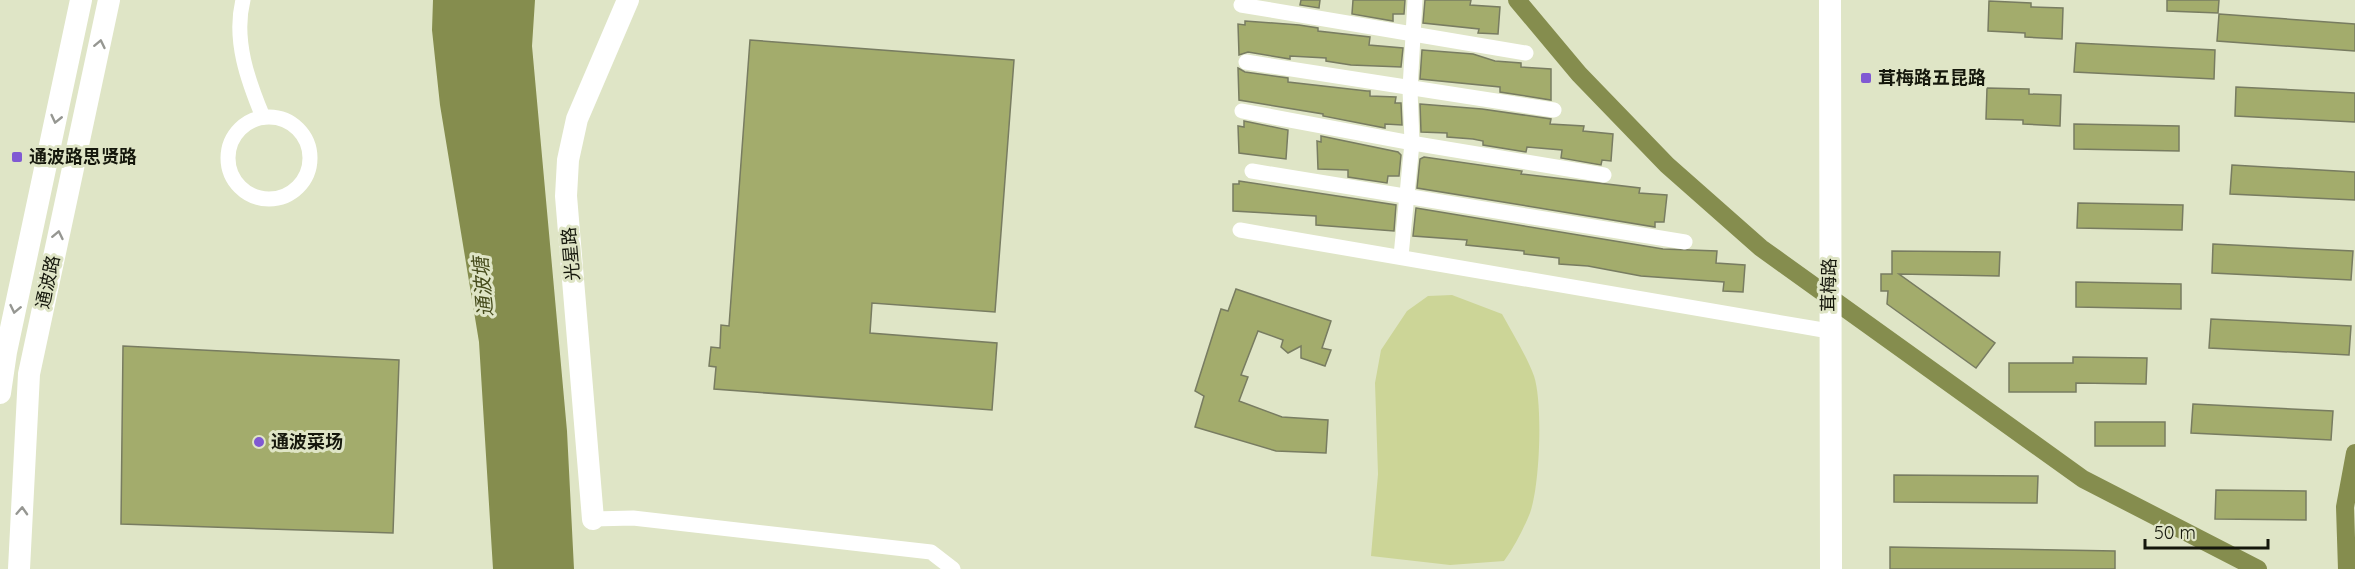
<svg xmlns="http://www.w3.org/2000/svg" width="2355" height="569" font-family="Quicksand,'Noto Sans SC',sans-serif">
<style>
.green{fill:#ccd597}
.water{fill:#858d4e}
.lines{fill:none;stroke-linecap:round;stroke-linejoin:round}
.canal{stroke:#858d4e;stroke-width:18}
.building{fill:#a3ac6c;stroke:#787c61;stroke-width:1.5}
.street{stroke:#fff;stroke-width:15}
.secondary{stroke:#fff;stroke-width:22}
.oneway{stroke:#969792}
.poi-dot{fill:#8059d3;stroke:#dfe5c6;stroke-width:2}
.labels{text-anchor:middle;stroke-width:6;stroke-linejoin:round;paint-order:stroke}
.poi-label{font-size:18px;font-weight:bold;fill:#15170c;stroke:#dfe5c6;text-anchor:start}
.street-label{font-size:18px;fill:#15170c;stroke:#dfe5c6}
.water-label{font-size:20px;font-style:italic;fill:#464c1c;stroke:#dfe5c6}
</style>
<rect width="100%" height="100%" fill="#dfe5c6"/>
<path class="green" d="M1452,295L1502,314C1513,334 1526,355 1534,376C1543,403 1540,486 1530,513C1523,530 1515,546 1504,561L1450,565L1371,556L1378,474L1375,383L1381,350L1407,311L1428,296Z"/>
<path class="water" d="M433,0H535L532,46L567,431L574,569H493L479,342L440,105L432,30Z"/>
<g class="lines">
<g class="canal">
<path d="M1517,0L1579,74L1667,165L1761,248L2083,479L2258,569"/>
<path d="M2347,569L2345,507L2355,453"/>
</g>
</g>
<g class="building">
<path d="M1301,0H1320L1319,8L1300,5Z"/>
<path d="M1353,0H1405L1404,14H1393V21L1352,14Z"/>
<path d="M1425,0H1471L1470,5L1500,7L1498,34L1478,33L1479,29L1423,23Z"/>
<path d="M2167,0H2219L2218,13L2167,11Z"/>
<path d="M1989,1L2031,3V7L2063,8L2062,39L2025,37V33L1988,31Z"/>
<path d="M2219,14L2355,24V51L2217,41Z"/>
<path d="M1245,21L1299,25L1318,28V31L1370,37L1369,45L1403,48L1401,67L1351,65L1326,61V58L1290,56V59L1248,52L1239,55L1238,24L1245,25Z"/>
<path d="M750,40L1014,60L995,312L872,303L870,333L997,343L992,410L714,389L716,367L709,366L711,347L720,348L721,325L729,326Z"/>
<path d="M2076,43L2215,50L2214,79L2074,72Z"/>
<path d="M1422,50L1473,54L1495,61L1521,63V67L1551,69V100L1500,92V87L1420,79Z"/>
<path d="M1238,68L1245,72L1288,78V82L1367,91H1370V96L1396,97L1395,103H1401L1402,125L1385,124V128L1323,116V114L1239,100Z"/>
<path d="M2236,87L2355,93V122L2235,116Z"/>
<path d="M1987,88L2029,89V94L2061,95L2060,126L2023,124V120L1986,119Z"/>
<path d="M1420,104L1482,109L1551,119L1550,124L1584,126L1583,131L1613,134L1611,161L1602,160L1601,165L1561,158L1562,150L1527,147L1526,152L1483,145V141L1473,139L1447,137V133L1421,132Z"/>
<path d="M1244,121L1288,130L1286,159L1239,153L1238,126L1244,127Z"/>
<path d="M2074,124L2179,126V151L2074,149Z"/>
<path d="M1321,136L1398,152L1401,155L1399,176H1388L1387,183L1348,177V170L1318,169L1317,141L1321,142Z"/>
<path d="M1424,157L1522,171L1521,174L1640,188L1639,193L1667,195L1664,222H1655V227L1417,188L1420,159Z"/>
<path d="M2232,165L2355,172V200L2230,194Z"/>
<path d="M1239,181L1396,205L1394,231L1316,225V216L1233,211V184H1239Z"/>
<path d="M2078,203L2183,205L2182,230L2077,228Z"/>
<path d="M1416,208L1663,249L1717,251L1716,263L1745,265L1743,292L1723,291L1724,282L1641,276L1588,266L1559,264V258L1524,254V251L1466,245L1467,240L1413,236Z"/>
<path d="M2213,244L2353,251L2351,280L2212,273Z"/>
<path d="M1892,251L2000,252L1999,276L1899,274L1995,343L1976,368L1887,304L1888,291H1881V274H1892Z"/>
<path d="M2076,282L2181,284V309L2076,307Z"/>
<path d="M1236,289L1331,321L1322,348L1331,350L1325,366L1301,358V346L1288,353L1281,347L1283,340L1258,331L1241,375L1248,377L1239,401L1282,417L1328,420L1326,453L1276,451L1195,427L1204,396L1195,391L1221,309L1228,311Z"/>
<path d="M2211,319L2351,326L2349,355L2209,348Z"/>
<path d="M123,346L399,360L393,533L121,524Z"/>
<path d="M2073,357L2147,358L2146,384L2076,383V392H2009V363H2073Z"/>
<path d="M2193,404L2333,411L2331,440L2191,433Z"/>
<rect x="2095" y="422" width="70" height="24"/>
<path d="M1894,475L2038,476L2037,503L1894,502Z"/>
<path d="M2216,490L2306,491V520L2215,519Z"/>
<path d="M1890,547L2115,551V569H1890Z"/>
</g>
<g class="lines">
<g class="street">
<path d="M243,0C233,40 248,81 263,117"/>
<path d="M1241,5L1526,53"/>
<path d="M1246,62L1554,110"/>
<path d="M1242,111L1412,143L1604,175"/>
<circle cx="269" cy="158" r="41"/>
<path d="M1252,171L1685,242"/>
<path d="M1240,230L1829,331"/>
<path d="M1401,256L1412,143L1410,89L1415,0"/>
<path d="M593,519L633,518L931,552L953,569"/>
</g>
<g class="secondary">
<path d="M1830,0L1831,569"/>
<path d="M0,393L6,352L81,0"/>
<path d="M593,519L566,196L568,160L577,119L628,0"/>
<path d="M19,569L29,374L109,0"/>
</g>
</g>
<defs><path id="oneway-chevron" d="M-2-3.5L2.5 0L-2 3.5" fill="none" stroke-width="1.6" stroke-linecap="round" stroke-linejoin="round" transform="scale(1.5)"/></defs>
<g class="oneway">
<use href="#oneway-chevron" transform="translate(100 44) rotate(-78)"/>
<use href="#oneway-chevron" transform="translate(56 119) rotate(103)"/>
<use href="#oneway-chevron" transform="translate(58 235) rotate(-78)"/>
<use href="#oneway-chevron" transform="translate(15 309) rotate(102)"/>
<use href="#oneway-chevron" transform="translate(22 511) rotate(-87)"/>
</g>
<g class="poi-dot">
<rect x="1860" y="72" width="12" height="12" rx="3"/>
<rect x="11" y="151" width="12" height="12" rx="3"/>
<circle cx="259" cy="442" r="6"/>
</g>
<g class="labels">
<g class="poi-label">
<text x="1878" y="84">茸梅路五昆路</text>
<text x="29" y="163">通波路思贤路</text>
<text x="271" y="448">通波菜场</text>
</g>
<g class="street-label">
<text transform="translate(571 254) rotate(-95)" y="6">光星路</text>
<text transform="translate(48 282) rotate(-78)" y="6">通波路</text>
<text transform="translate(1829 285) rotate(-89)" y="6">茸梅路</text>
</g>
<g class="water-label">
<text transform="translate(483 287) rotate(-95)" y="7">通波塘</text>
</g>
</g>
<path d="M2145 539v9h123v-9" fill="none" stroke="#15170c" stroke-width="3"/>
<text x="2154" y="539" font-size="18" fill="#15170c" stroke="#dfe5c6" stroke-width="4.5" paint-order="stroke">50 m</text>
</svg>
